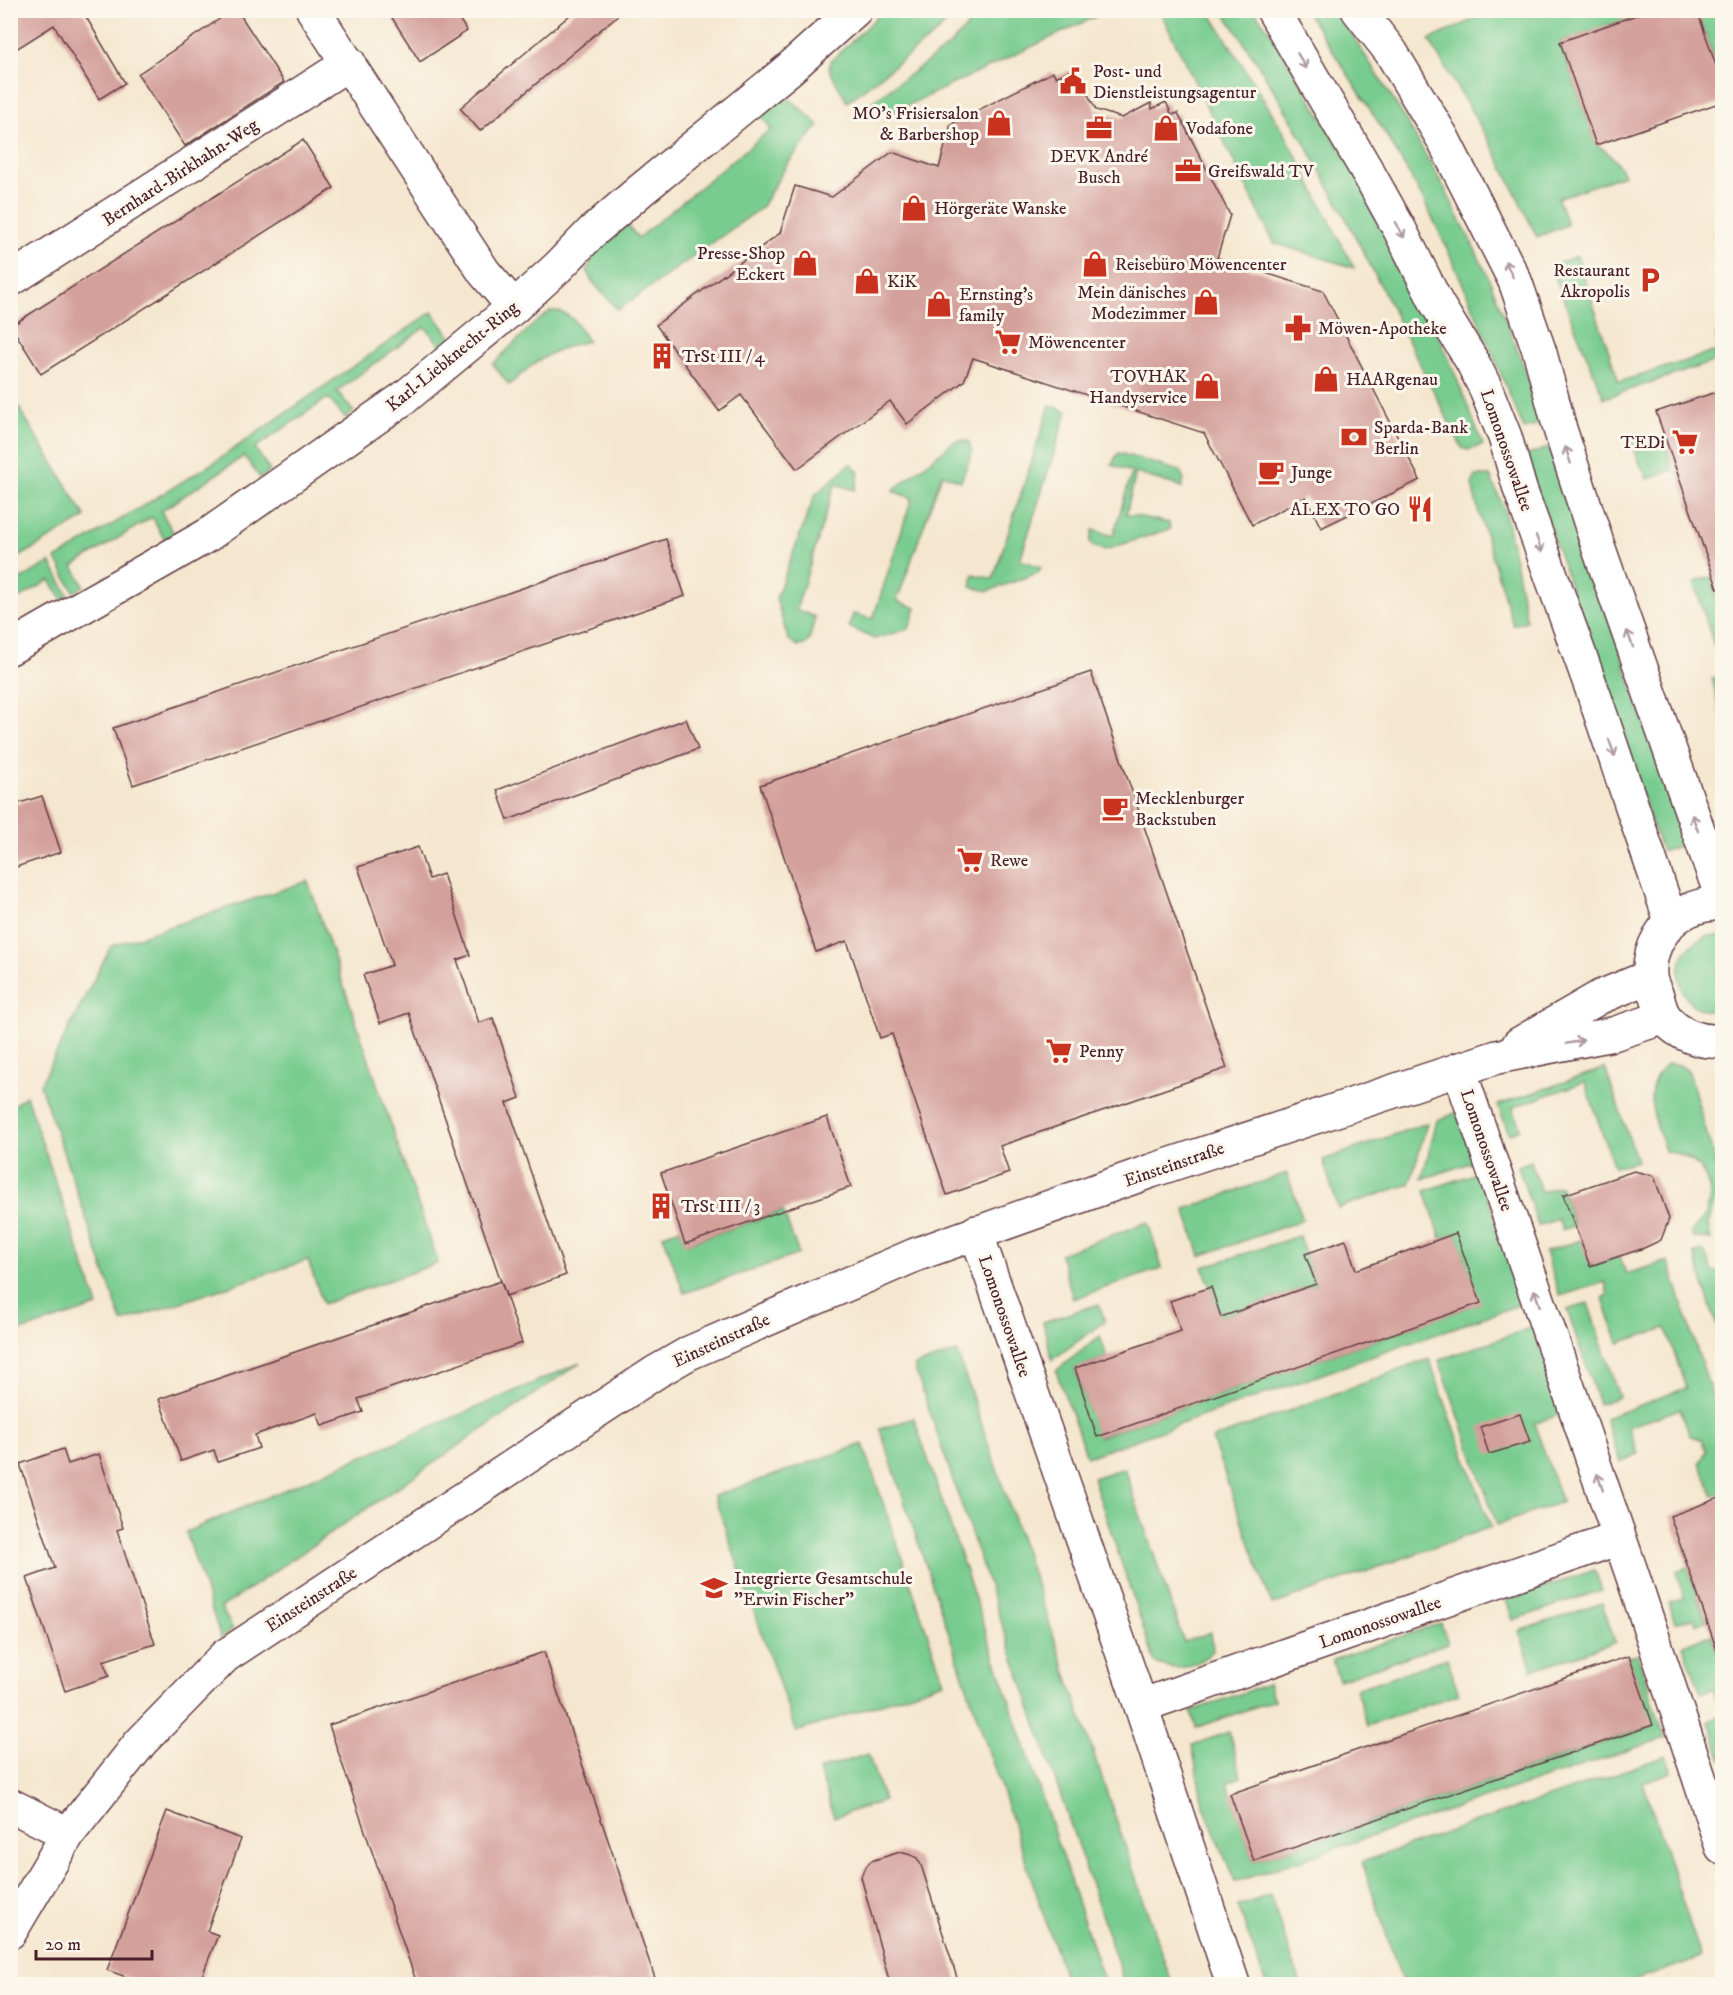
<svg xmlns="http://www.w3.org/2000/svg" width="1733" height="1995" font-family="'IM FELL DW Pica',serif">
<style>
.green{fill:#78cc8f;stroke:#61765d;stroke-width:1.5}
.building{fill:#d4a09b}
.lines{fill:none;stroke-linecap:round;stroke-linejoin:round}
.minor-casing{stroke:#643d44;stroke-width:36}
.minor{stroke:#fff;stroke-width:33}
.oneway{stroke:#ae9aa0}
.labels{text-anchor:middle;stroke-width:6;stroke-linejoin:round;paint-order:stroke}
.poi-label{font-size:18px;fill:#4a1f2b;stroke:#fbf7ec;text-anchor:start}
.street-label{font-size:18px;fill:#4a1f2b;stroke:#fbf7ec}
</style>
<rect width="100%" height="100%" fill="#fbf7ec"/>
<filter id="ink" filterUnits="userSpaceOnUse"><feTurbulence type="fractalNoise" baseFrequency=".0167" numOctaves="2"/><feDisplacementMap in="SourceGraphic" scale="12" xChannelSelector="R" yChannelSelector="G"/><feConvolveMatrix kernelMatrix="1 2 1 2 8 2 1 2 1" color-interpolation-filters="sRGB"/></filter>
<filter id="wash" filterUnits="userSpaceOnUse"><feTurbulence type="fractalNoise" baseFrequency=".008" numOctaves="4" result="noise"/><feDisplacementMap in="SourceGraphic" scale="24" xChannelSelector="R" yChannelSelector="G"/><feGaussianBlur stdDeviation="1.35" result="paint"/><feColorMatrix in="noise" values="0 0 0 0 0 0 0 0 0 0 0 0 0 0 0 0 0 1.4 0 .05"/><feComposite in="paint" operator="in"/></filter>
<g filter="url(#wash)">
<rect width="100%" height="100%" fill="#f5e7cf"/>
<g class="green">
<path d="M883,11H959L933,36L847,102L829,69L831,61Z"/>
<path d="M982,11H1107L894,112L866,106L949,46Z"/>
<path d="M1160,11H1209L1285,134L1354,268L1274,243Z"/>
<path d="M1223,11H1254L1271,33L1391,233L1451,364L1483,445L1468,450L1462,448C1387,300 1317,148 1223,11Z"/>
<path d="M1306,11H1337L1404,117L1445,189L1488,276L1546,422L1524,429C1489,348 1458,265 1417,188C1383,127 1345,69 1306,11Z"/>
<path d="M1492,11H1650L1560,42L1596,145C1610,152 1617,161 1624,175L1558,198L1567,225L1537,237L1495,151L1429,40Z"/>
<path d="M1697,11H1722V56L1714,58Z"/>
<path d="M784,99L791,100L819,125L788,163L761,208L618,310L591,280L587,270L597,248L627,224L638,238L771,129L760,115Z"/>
<path d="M1577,256L1619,382L1720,350L1716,335L1722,333V359L1604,398L1550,266Z"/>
<path d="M551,311C572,311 577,325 588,341C552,349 536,360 509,385L493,364L536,322Z"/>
<path d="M432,312L456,344L442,347L425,327L337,391L354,412L345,418L328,398L255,448L270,471L260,478L244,456L161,511L174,534L164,539L152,517L73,566L84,586L74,592L56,559L213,463Z"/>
<path d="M11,395L86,517L11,562H10Z"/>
<path d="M1050,405L1067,411L1020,560L1041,567L1038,573L988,591L971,587L973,574L993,579Z"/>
<path d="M1634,436L1639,451L1665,443L1673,470L1647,479L1628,438Z"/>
<path d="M963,440L969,442L972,452L961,481L942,474L897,601L916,608L909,629L874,639L851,628L849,626L853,614L873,619L912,498L892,491L955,441Z"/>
<path d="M1551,447L1685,843L1662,852L1525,456Z"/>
<path d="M1119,453L1180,471L1184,480L1182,487L1136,473L1126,514L1169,523L1170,529L1105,550L1092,546L1090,542L1093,530L1113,536L1132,472L1112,465L1115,458Z"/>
<path d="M851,463L859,473L855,490L835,484L796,610L815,617L809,641L804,645L798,646L788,639L776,598L815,495Z"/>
<path d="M1475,476H1490L1505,511L1527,621L1513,625L1478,510L1472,485Z"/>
<path d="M50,562L68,595L62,599L50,580L11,603V585Z"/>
<path d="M1711,577L1722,616V653L1717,655L1694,582Z"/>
<path d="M1722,676V718L1712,679Z"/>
<path d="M308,881L438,1263L323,1304L308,1260L122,1322L40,1085L111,946Z"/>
<path d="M1706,936H1722V1012C1712,1012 1699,1011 1691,1003C1676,989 1675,960 1690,947C1694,942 1701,939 1706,936Z"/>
<path d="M1667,1064L1680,1065L1689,1072L1721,1183L1708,1225L1711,1240L1693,1237L1691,1232C1726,1203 1709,1156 1665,1151C1655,1120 1639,1089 1667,1064Z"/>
<path d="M1605,1068L1637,1161L1614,1167L1585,1082L1513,1107L1520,1129L1509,1134L1498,1105Z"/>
<path d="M26,1096L98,1306L11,1334V1305L15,1304L10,1247L11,1107Z"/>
<path d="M1461,1111L1479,1160L1422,1179L1437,1120Z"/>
<path d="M1427,1123L1410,1184L1338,1208L1323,1160Z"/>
<path d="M1531,1161L1541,1192L1560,1186L1574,1226L1562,1230L1558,1219L1538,1226L1518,1166Z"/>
<path d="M1479,1172L1524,1303L1087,1457L1056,1371L1100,1336L1107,1357L1075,1369L1098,1437L1480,1303L1456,1234L1441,1238L1425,1191Z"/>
<path d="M1287,1173L1303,1220L1200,1256L1185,1209Z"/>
<path d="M783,1211L799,1254L684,1293L663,1235L680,1229L686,1244Z"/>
<path d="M1148,1222L1162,1268L1073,1299L1060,1254Z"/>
<path d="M1299,1236L1316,1284L1221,1317L1203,1267Z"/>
<path d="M1581,1240L1590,1266L1620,1256L1626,1274L1668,1261L1722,1426V1493L1713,1496L1700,1463L1706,1451L1701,1439L1690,1436L1680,1409L1628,1427L1638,1454L1620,1462L1605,1418L1686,1388L1666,1328L1618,1343L1603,1298L1608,1295L1605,1282L1560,1296L1545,1252Z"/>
<path d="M1704,1251L1713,1272L1722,1271V1343L1694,1253Z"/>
<path d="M1588,1303L1619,1397L1599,1404L1567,1310Z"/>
<path d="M1099,1304L1105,1321L1052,1360L1043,1322Z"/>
<path d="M1533,1327L1565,1413L1534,1423L1562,1502L1497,1525L1439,1360Z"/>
<path d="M957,1352L1172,1984H1125L914,1366Z"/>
<path d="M1429,1359L1491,1527L1272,1605L1212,1439Z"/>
<path d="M580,1363L221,1608L233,1629L221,1638L186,1532Z"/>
<path d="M914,1418L1105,1984H1067L880,1429Z"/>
<path d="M863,1444L944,1682L796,1732L714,1496Z"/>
<path d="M1124,1468L1184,1642L1211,1632L1213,1651C1195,1668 1178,1672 1155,1663L1093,1478Z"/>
<path d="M1688,1567L1706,1621L1696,1624L1694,1618L1675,1623L1669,1603L1684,1598L1676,1571Z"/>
<path d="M1595,1570L1602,1590L1513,1620L1506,1600Z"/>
<path d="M1602,1603L1615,1642L1532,1670L1519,1631Z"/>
<path d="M1441,1623L1448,1643L1339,1680L1332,1660Z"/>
<path d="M1711,1635L1722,1668V1703L1718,1705L1713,1689L1701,1693L1683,1645Z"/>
<path d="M1637,1654L1665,1738L1235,1882L1203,1804L1192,1745L1229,1732L1241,1777L1227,1783L1254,1861L1652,1726L1629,1656Z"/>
<path d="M1447,1658L1459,1694L1367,1726L1356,1689Z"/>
<path d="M1268,1684L1274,1700L1196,1728L1191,1711Z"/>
<path d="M1722,1716V1761L1709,1721Z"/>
<path d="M868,1754L884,1801L834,1817L819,1770Z"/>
<path d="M1666,1756L1672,1772L1643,1782L1701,1957L1625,1984H1403L1362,1862Z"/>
<path d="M1270,1895L1301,1984H1266L1238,1906Z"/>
</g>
<g id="blocks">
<g class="building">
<path d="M10,10H82L125,83L99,99L54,25L10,53Z"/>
<path d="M233,10H237L284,82L185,146L138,74Z"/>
<path d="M387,10H453L467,31L420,62Z"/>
<path d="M576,10H624L480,131L460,108Z"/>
<path d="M1650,10H1697L1722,83V102L1596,145L1560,42Z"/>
<path d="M1069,71L1076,84L1081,81L1096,110L1122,118L1151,103L1152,109L1166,102L1172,115L1178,113L1230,215L1217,258L1323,291L1420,480L1321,528L1306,497L1252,525L1204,433L973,358L964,381L907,424L890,401L797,469L741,395L719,411L656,325L780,233L795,186L832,197L892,152L939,168L951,124L1053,72L1056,77Z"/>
<path d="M303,140L334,188L41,374L11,326Z"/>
<path d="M1722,390V588L1718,589L1656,412Z"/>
<path d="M666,539L685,596L133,785L113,728Z"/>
<path d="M1091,672L1227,1068L1000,1146L1009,1173L947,1195L892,1034L880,1038L847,941L816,952L760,785Z"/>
<path d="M686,719L698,749L508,820L497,790Z"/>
<path d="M42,796L61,852L10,869V806Z"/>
<path d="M418,847L429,879L443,874L470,955L457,960L479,1023L493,1018L520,1098L507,1103L566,1275L506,1296L409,1013L380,1023L363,975L392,965L358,867Z"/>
<path d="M827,1117L851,1187L685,1244L661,1173Z"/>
<path d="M1634,1171L1654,1176L1669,1219L1661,1240L1644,1248L1590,1266L1563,1195Z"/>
<path d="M1456,1233L1481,1303L1097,1437L1075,1368L1181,1331L1170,1301L1211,1287L1221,1317L1316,1284L1305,1254L1346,1240L1356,1270Z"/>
<path d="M501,1281L522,1343L358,1399L363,1412L322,1426L317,1413L255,1435L259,1448L218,1462L214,1450L181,1461L159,1399Z"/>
<path d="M1520,1414L1530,1442L1489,1454L1480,1427Z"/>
<path d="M63,1449L68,1464L99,1454L123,1528L117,1530L155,1644L103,1661L109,1676L65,1691L27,1578L55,1568L20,1464Z"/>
<path d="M1722,1497V1652L1718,1653L1670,1516Z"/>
<path d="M544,1652L657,1984H417L329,1725Z"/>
<path d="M1629,1656L1653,1725L1254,1861L1230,1794Z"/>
<path d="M167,1811L241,1839L207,1931L218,1935L199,1984H145L107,1970Z"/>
<path d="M900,1852L911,1855L917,1858L921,1865L959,1984H890L861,1877L864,1869L871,1861Z"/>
</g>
</g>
</g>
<g filter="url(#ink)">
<use href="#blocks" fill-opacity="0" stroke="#643d44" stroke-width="1.5"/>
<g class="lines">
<g class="minor-casing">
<g id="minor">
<path d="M313,10L484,272L514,307"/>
<path d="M1273,10L1370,176L1400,230L1437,304L1472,361L1485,387L1505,437L1520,489L1593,692L1671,921"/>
<path d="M1358,10L1391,52L1442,137L1515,281L1540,353L1560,429L1598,546L1722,898"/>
<path d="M10,280L349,63"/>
<path d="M10,648L208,535L404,398L514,307L558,267L592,232L641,190L788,70L855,10"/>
<path d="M1722,903C1710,904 1698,905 1687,911C1664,922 1648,949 1650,975C1650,982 1654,989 1657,996C1659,1003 1661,1012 1665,1018C1678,1035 1702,1043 1722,1041"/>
<path d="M1519,1044L1600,997L1649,977"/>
<path d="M1459,1069L1635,1583L1722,1847"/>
<path d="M976,1232L1141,1706L1233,1984"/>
<path d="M1141,1706L1619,1538"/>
<path d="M10,1805L68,1834"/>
<path d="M10,1932L68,1834L141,1742L225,1656L656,1372L689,1353L915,1255L1151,1171L1497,1057L1613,1034L1665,1017"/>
</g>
</g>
<use href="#minor" class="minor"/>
</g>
<defs><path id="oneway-shaft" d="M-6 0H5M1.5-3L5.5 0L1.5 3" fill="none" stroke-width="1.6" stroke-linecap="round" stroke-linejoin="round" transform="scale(1.5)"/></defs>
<g class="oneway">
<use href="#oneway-shaft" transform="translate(1302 61) rotate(59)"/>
<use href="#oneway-shaft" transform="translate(1400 230) rotate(62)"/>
<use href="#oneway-shaft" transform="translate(1509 269) rotate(-115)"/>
<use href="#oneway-shaft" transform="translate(1568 455) rotate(-108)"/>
<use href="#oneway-shaft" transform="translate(1539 544) rotate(71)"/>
<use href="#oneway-shaft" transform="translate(1630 639) rotate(-110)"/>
<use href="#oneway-shaft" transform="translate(1612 748) rotate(71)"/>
<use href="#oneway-shaft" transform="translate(1695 823) rotate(-110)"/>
<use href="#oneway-shaft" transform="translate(1575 1042) rotate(-11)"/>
<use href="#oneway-shaft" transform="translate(1537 1298) rotate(-109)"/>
<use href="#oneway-shaft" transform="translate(1600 1482) rotate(-109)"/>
</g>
</g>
<defs>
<g id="civic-bare" transform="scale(2.07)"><path d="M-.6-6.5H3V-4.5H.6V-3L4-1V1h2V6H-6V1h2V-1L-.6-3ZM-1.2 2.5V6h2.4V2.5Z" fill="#c8321e" stroke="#fbf7ec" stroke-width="2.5" paint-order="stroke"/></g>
<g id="shop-bare" transform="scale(2.07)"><path d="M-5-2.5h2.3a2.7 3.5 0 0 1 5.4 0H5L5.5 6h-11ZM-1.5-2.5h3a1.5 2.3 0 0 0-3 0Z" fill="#c8321e" stroke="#fbf7ec" stroke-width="2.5" paint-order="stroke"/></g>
<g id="office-bare" transform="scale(2.07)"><path d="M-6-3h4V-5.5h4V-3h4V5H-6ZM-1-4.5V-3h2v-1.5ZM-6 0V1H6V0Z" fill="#c8321e" stroke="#fbf7ec" stroke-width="2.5" paint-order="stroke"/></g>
<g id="parking-bare" transform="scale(2.07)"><path d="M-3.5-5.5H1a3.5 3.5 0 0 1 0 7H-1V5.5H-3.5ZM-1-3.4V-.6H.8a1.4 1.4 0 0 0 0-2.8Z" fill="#c8321e" stroke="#fbf7ec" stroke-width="2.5" paint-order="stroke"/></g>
<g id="pharmacy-bare" transform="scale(2.07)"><path d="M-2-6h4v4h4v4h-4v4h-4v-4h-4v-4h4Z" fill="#c8321e" stroke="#fbf7ec" stroke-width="2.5" paint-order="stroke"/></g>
<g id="supermarket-bare" transform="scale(2.07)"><path d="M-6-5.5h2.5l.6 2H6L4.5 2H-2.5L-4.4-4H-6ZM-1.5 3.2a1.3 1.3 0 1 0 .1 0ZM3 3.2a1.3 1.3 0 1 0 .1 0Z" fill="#c8321e" stroke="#fbf7ec" stroke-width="2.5" paint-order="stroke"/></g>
<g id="building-bare" transform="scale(2.07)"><path d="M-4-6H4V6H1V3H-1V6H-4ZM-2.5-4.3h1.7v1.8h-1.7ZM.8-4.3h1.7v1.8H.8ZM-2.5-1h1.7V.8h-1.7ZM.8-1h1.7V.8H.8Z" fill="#c8321e" stroke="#fbf7ec" stroke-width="2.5" paint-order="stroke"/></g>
<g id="bank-bare" transform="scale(2.07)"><path d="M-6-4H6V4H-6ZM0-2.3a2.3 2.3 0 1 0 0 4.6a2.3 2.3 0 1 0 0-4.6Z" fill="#c8321e" stroke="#fbf7ec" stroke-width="2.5" paint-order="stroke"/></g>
<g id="cafe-bare" transform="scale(2.07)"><path d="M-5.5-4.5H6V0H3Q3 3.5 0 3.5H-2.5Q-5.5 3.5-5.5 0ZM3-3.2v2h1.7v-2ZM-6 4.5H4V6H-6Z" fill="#c8321e" stroke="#fbf7ec" stroke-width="2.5" paint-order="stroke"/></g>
<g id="restaurant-bare" transform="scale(2.07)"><path d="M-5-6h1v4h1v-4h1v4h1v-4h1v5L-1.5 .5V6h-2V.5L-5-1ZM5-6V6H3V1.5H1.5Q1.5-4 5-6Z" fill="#c8321e" stroke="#fbf7ec" stroke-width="2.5" paint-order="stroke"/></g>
<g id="school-bare" transform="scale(2.07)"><path d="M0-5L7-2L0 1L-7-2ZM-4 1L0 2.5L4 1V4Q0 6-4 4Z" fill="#c8321e" stroke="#fbf7ec" stroke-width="2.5" paint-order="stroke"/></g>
</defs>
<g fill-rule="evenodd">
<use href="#civic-bare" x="1073" y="81"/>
<use href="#shop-bare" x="999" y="123"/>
<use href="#office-bare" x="1099" y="128"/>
<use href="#shop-bare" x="1166" y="128"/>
<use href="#office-bare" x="1188" y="171"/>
<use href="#shop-bare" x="914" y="208"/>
<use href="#shop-bare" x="805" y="263"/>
<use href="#shop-bare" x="1095" y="264"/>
<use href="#parking-bare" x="1650" y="280"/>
<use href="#shop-bare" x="867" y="281"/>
<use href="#shop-bare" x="1206" y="302"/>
<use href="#shop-bare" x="939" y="304"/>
<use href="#pharmacy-bare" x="1298" y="328"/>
<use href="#supermarket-bare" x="1008" y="342"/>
<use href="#building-bare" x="662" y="356"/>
<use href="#shop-bare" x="1326" y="379"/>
<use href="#shop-bare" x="1207" y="386"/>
<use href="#bank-bare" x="1354" y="437"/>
<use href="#supermarket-bare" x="1685" y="442"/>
<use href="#cafe-bare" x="1271" y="472"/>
<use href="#restaurant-bare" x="1420" y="509"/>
<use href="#cafe-bare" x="1115" y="808"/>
<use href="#supermarket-bare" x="970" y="860"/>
<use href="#supermarket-bare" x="1059" y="1051"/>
<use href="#building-bare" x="661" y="1206"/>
<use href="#school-bare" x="714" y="1588"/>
</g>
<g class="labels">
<g class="poi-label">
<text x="1093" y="77">Post- und<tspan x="1093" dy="21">Dienstleistungsagentur</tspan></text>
<text x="979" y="119" text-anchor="end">MO's Frisiersalon<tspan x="979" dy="21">&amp; Barbershop</tspan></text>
<text x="1186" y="134">Vodafone</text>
<text x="1099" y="162" text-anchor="middle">DEVK André<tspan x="1099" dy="21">Busch</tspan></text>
<text x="1208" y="177">Greifswald TV</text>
<text x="934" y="214">Hörgeräte Wanske</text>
<text x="785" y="259" text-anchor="end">Presse-Shop<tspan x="785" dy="21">Eckert</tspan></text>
<text x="1115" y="270">Reisebüro Möwencenter</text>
<text x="1630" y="276" text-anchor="end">Restaurant<tspan x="1630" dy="21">Akropolis</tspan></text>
<text x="887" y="287">KiK</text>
<text x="1186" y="298" text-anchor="end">Mein dänisches<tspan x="1186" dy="21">Modezimmer</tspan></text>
<text x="959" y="300">Ernsting's<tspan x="959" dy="21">family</tspan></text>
<text x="1318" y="334">Möwen-Apotheke</text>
<text x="1028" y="348">Möwencenter</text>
<text x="682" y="362">TrSt III / 4</text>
<text x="1187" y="382" text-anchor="end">TOVHAK<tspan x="1187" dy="21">Handyservice</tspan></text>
<text x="1346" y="385">HAARgenau</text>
<text x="1374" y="433">Sparda-Bank<tspan x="1374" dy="21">Berlin</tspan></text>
<text x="1665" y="448" text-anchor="end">TEDi</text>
<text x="1291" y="478">Junge</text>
<text x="1400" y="515" text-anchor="end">ALEX TO GO</text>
<text x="1135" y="804">Mecklenburger<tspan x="1135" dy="21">Backstuben</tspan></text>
<text x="990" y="866">Rewe</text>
<text x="1079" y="1057">Penny</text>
<text x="681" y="1212">TrSt III / 3</text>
<text x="734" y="1584">Integrierte Gesamtschule<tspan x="734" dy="21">"Erwin Fischer"</tspan></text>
</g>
<g class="street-label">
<text transform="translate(180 172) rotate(-33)" y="6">Bernhard-Birkhahn-Weg</text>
<text transform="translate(452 356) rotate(-39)" y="6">Karl-Liebknecht-Ring</text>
<text transform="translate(1507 450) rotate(71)" y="6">Lomonossowallee</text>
<text transform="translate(1487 1150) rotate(71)" y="6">Lomonossowallee</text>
<text transform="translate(1174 1164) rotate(-19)" y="6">Einsteinstraße</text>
<text transform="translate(1005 1316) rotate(71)" y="6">Lomonossowallee</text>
<text transform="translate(721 1340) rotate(-25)" y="6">Einsteinstraße</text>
<text transform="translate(311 1599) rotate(-33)" y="6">Einsteinstraße</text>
<text transform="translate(1380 1622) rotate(-19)" y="6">Lomonossowallee</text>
</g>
</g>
<rect width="1733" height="1995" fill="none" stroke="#fbf7ec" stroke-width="36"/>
<path d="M36 1950v9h116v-9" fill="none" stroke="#4a1f2b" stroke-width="3"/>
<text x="45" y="1950" font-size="18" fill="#4a1f2b" stroke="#fbf7ec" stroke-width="4.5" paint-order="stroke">20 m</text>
</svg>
